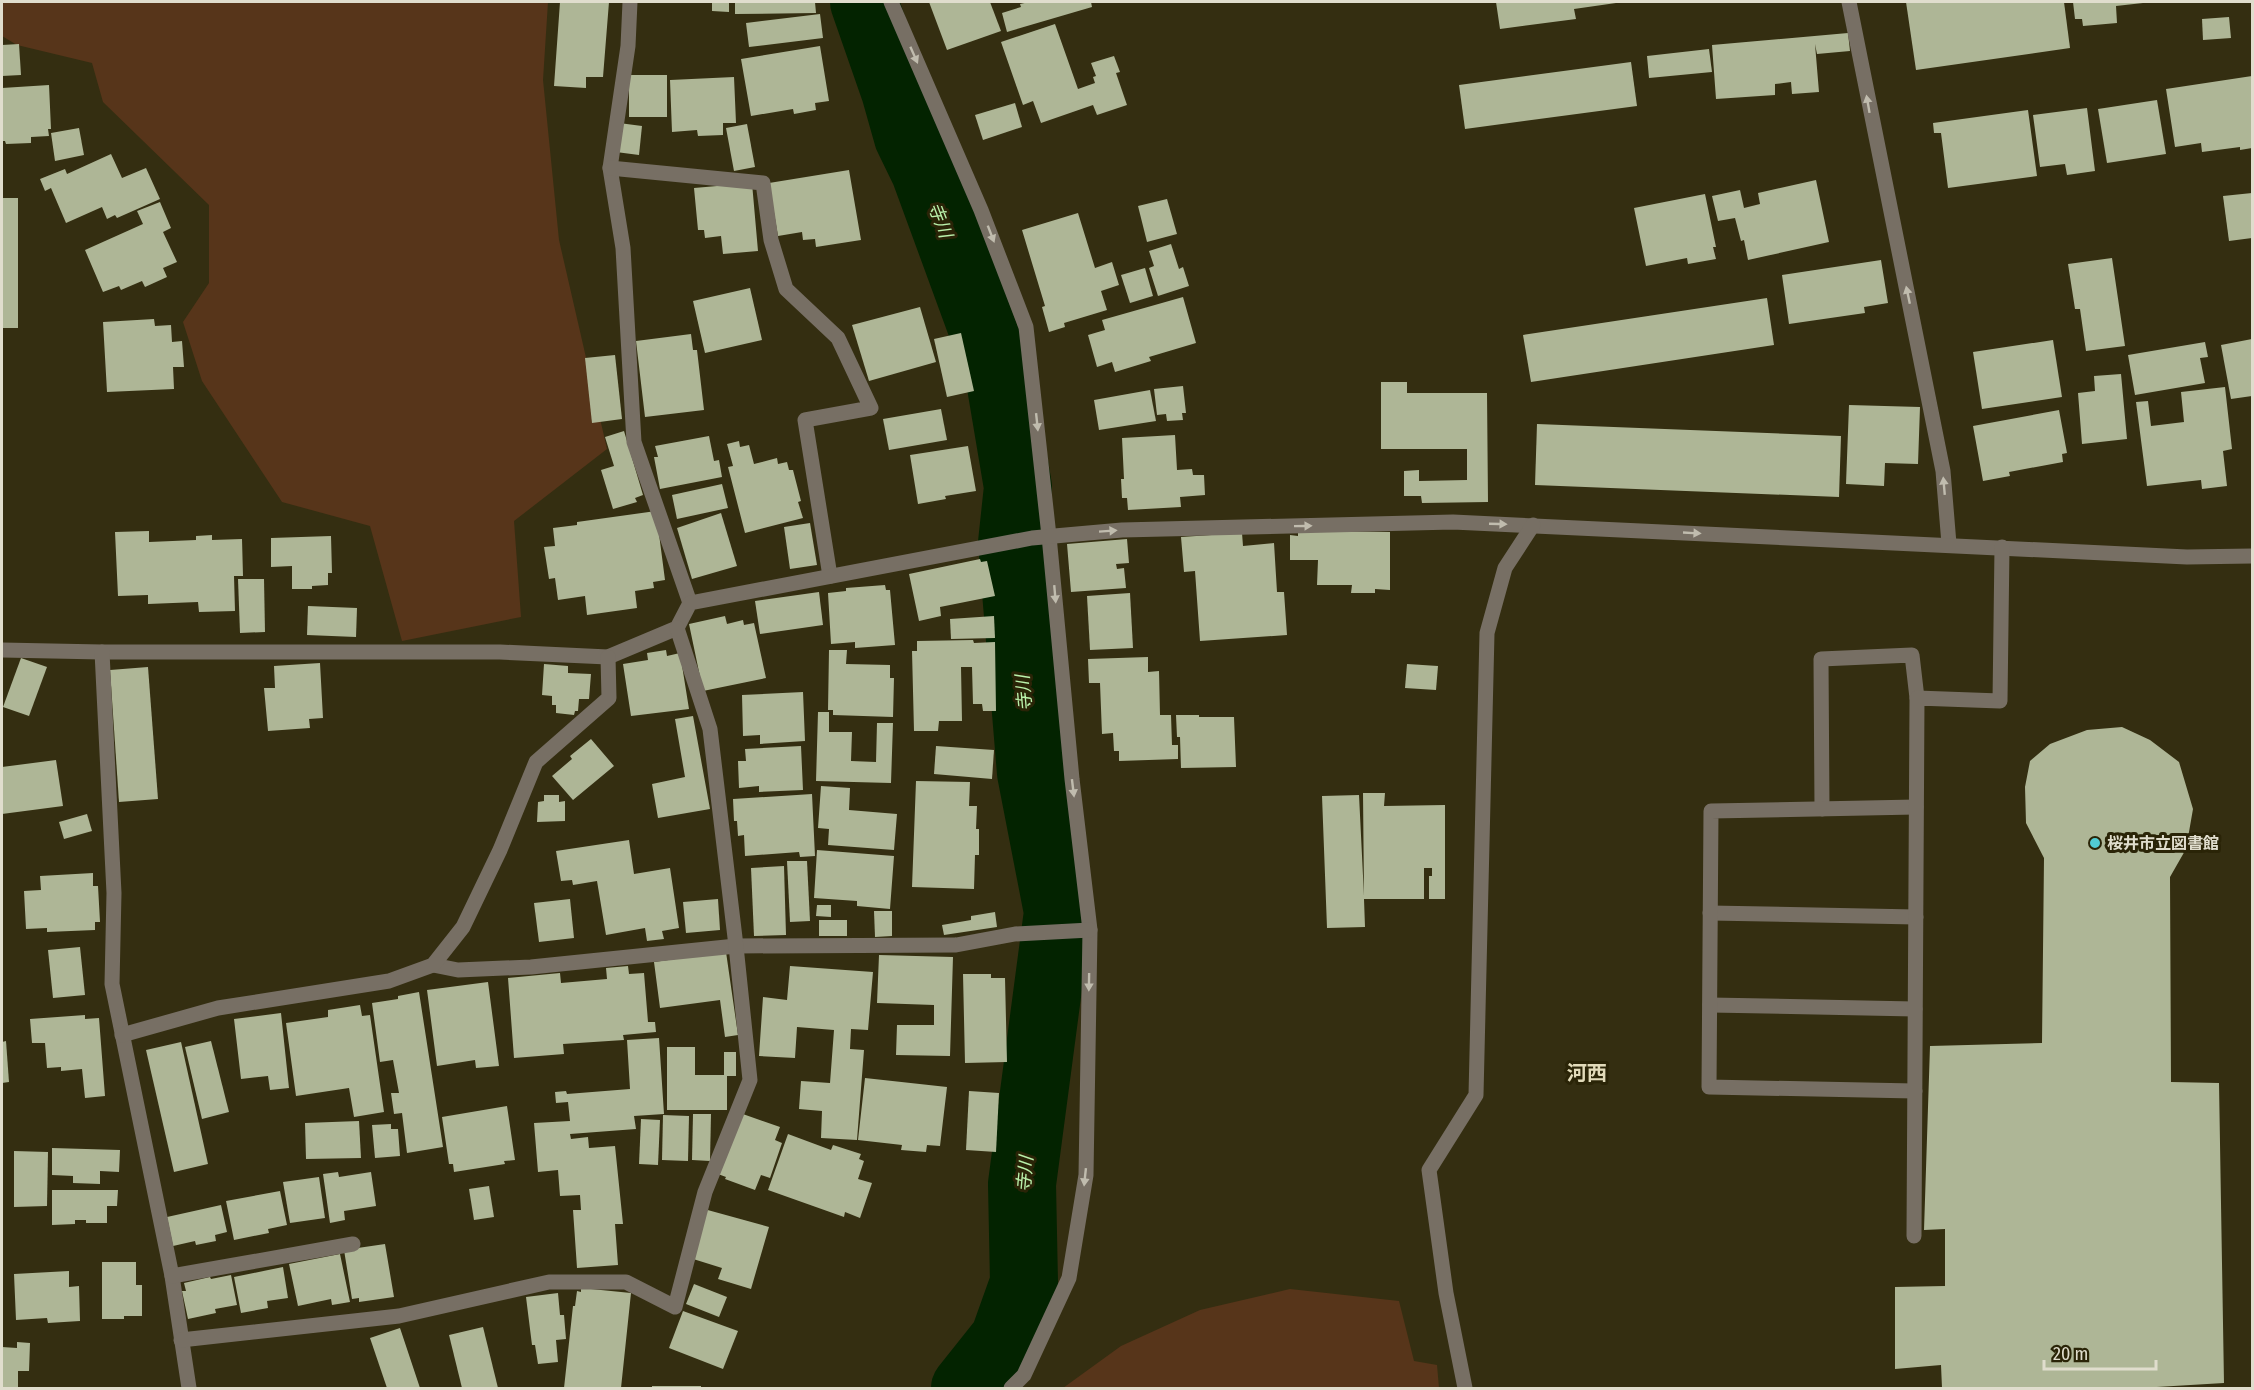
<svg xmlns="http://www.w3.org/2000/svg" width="2254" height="1390" font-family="'Fira Sans Condensed','Noto Sans JP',sans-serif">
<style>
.green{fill:#57351a}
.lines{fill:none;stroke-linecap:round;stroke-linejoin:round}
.river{stroke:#032300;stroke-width:68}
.building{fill:#aeb696}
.minor{stroke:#776f64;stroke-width:15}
.oneway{fill:#c0bcae}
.poi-dot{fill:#51ccd4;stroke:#2a2407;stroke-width:2}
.labels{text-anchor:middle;stroke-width:6;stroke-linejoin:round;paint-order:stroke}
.poi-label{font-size:16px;font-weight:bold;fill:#e0ddcd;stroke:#2a2407;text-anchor:start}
.water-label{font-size:18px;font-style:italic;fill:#baf1ab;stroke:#2a2407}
.quarter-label{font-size:20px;font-weight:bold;fill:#e2dbba;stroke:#2a2407}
</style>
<rect width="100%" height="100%" fill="#342e11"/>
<g class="green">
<path d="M2,2H548L543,80L559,240L607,449L514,521L521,617L402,641L370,526L282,502L202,381L183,322L209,283V205L103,102L92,63L17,45L2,36Z"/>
<path d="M1290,1289L1399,1301L1414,1361L1437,1365L1439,1388H1063L1121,1346L1200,1310Z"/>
</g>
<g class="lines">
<path class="river" d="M864,2L895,91L908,137L925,172L999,374L1018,487L1012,543L1031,773L1058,912L1022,1184L1024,1283L1004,1339L965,1388"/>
</g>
<g class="building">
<path d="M560,2H609L603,77H586V88L554,86Z"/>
<path d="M712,2H729V12L712,11Z"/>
<path d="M735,2H815L816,13L735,14Z"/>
<path d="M929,2H990L1001,31L947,50Z"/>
<path d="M1029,2H1091L1092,7L1007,32L1002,13L1021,7L1020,4Z"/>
<path d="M1496,2H1615L1616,3L1574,9L1576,19L1500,29Z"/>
<path d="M1906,2H2064L2070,48L1916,70Z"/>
<path d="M2073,2H2143V3L2116,6L2117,23L2083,26L2082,19H2075Z"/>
<path d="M820,14L823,38L749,47L746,23Z"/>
<path d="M2229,17L2231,38L2203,40L2202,19Z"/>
<path d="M1055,24L1078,89L1095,83L1093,77L1096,76L1091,63L1114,56L1120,72L1116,73L1127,105L1097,115L1093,105L1041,123L1033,101L1023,105L1001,42Z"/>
<path d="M1848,33L1850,51L1817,54L1815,44L1819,92L1792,94L1791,82L1775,84V95L1716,99L1712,45Z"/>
<path d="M19,44L21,75L2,76V45Z"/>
<path d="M820,46L829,101L815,103L816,110L794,114L793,109L751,116L741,59Z"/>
<path d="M1709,49L1712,72L1649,78L1647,56Z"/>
<path d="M1631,62L1637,106L1465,129L1459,85Z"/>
<rect x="629" y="75" width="38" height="42"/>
<path d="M2252,76V148L2240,150V147L2202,152L2201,143L2175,147L2166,89Z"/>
<path d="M734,77L736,123H723V135L698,136L697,130L672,132L670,80Z"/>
<path d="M49,85L51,129H48L49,136L31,137V143L6,144L5,141H2V88Z"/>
<path d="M2157,100L2166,154L2107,163L2098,109Z"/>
<path d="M1015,103L1022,127L983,140L975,115Z"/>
<path d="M2087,108L2095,171L2067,175L2065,164L2040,167L2033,115Z"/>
<path d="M2028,110L2037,176L1948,188L1941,133H1934L1933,123Z"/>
<path d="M619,123L642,126L639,155L616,152Z"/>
<path d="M747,124L755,167L734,171L726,128Z"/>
<path d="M79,128L84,155L55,161L51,133Z"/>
<path d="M111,154L122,178L146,168L160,199L117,218L115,215L107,219L102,207L66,223L51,188L45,191L40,179L65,169L67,174Z"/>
<path d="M849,170L861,240L816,247L815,239L803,240L802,232L778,236L769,183Z"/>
<path d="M1816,180L1829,242L1748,260L1744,240L1741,241L1735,218L1718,221L1712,196L1740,190L1744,208L1760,204L1758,193Z"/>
<path d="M752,183L758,251L723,254L721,236L705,238L704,230H698L694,188Z"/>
<path d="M2252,193V238L2229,241L2223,196Z"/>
<path d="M1705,194L1716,247H1713L1716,259L1688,264L1687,258L1646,266L1634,208Z"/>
<rect x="2" y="198" width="16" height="130"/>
<path d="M1167,199L1177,234L1147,242L1138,206Z"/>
<path d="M160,202L171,228L163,232L177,262L163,268L167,277L145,287L142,281L121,290L119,286L103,292L85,250L143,224L137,211Z"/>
<path d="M1078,213L1095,268L1112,262L1119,285L1101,291L1107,310L1064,323L1065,327L1049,332L1042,307L1045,306L1022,230Z"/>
<path d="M1171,244L1179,269L1183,267L1189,286L1158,296L1149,268L1154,266L1149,251Z"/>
<path d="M2112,258L2125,346L2086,351L2080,309H2075L2068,264Z"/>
<path d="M1881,260L1888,303L1864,307L1865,313L1789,324L1782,275Z"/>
<path d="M1145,268L1153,296L1130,303L1121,275Z"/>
<path d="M750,288L762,340L705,353L693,301Z"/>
<path d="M1183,297L1196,343L1149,357L1151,361L1115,372L1112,362L1097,367L1088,335L1105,330L1102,320Z"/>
<path d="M1767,298L1774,345L1531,382L1523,335Z"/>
<path d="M920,307L936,362L869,381L852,325Z"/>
<path d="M154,319L155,326L171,325L172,342L182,341L184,367H173L174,389L107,392L103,322Z"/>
<path d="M961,333L974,391L947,397L934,339Z"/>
<path d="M691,334L693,350H697L704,410L645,417L636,341Z"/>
<path d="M2252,339V396L2231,399L2221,345Z"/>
<path d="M2053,340L2062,397L1982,409L1973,352Z"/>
<path d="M2205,342L2208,357L2200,358L2205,383L2135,395L2128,355Z"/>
<path d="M615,355L622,419L592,423L585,358Z"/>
<path d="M2121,374L2127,439L2082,444L2078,393L2095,391L2094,376Z"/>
<path d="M1381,382H1407V393H1487L1488,502L1422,503L1421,496H1404V471L1419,470V481L1467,480V449H1381Z"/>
<path d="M1183,386L1186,413H1182L1183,420L1167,421L1166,414L1157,415L1154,389Z"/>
<path d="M2225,387L2232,449L2223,451L2227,486L2202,489L2201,480L2147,486L2136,402L2148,401L2151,426L2184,422L2181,392Z"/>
<path d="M1150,390L1156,421L1099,430L1094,400Z"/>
<path d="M1849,405L1920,407L1918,464L1885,463L1884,486L1846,484Z"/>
<path d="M941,409L947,440L889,450L883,419Z"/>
<path d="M2059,410L2067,453L2062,454L2063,462L2009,472L2010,476L1983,481L1973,426Z"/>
<path d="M1537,424L1841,436L1839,497L1535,485Z"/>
<path d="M624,431L643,495L635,498L637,502L613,509L601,470L614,466L605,437Z"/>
<path d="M1175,435L1177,470L1192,469L1193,475H1204L1205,495L1180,497L1181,507L1128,510L1127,498H1122L1121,479H1124L1122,438Z"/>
<path d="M709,436L714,461L719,460L722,477L660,489L654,457H658L655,446Z"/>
<path d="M739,441L740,447L749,445L754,464L777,458L778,464L787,462L789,470H793L801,501L798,502L803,518L745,533L728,467L733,466L727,444Z"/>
<path d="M968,446L976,491L945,496L946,499L918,504L910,455Z"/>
<path d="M722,484L728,508L677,519L672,495Z"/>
<path d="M656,511L665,580L653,582L654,588L635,591L637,608L587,615L585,596L558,600L555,578L549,579L544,547L555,546L553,528L577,525V522Z"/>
<path d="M721,513L737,566L692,579L677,528Z"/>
<path d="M810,523L817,565L790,569L784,527Z"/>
<path d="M149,531V542L196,540V536L212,535V540L242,539L243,576H234L235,611L199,612L198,602L148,604V595L118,596L115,532Z"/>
<path d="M1298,531L1390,532V590L1375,589V593H1351L1352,585H1317L1318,560H1290V535L1298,536Z"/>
<path d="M1242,533L1243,546L1274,543L1277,592H1284L1287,635L1200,641L1195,571L1184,572L1181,537Z"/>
<path d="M331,536L332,573H328V585L312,586V589H292V566L271,567V538Z"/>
<path d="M1127,539L1129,563L1116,564L1117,569L1124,568L1126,588L1071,592L1067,544Z"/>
<path d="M980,559L981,562L987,561L995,596L940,607L941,616L919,621L909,574Z"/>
<path d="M238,579H264L265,632L240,633Z"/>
<path d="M885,585L886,590H890L895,645L855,648V642L831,644L828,593L846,591V588Z"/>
<path d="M819,592L823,625L760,634L755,601Z"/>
<path d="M1130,593L1133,648L1090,650L1087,596Z"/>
<path d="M308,606L357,608L356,637L307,635Z"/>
<path d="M725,616L727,624L743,620L744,625L754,623L766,678L703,691L689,624Z"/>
<path d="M994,616L995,638L951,639L950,619Z"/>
<path d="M973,640L974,643L995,642L996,711H983L982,704H973L972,667H961L962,721H939L938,731H914L912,651H917V641Z"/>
<path d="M666,650L667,656L680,653L689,709L631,716L623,664L648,660L647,653Z"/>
<path d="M829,650H847L846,664L890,665V678H894L893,717L833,715V710H828Z"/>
<path d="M1148,657V672L1159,671L1160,715H1171L1172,745H1178V759L1119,761V751H1114L1113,733L1102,734L1100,683H1089L1088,659Z"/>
<path d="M21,658L47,667L29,716L3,707Z"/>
<path d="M320,663L323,718L309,719L310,728L268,731L264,688H275L274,666Z"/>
<path d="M544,664L568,666V673L591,674L589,699H579L578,711H575L574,715L556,713V705H552V696L542,695Z"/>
<path d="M1407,664L1438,666L1436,690L1405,688Z"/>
<path d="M148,667L158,799L119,802L110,670Z"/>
<path d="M803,692L805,741L760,744V735L743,736L742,695Z"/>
<path d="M818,712H829V732H852L851,761L876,762L877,723H893L891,783L816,781Z"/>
<path d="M1176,715H1199V717H1234L1236,767L1181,768L1180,737H1177Z"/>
<path d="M693,716L710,809L658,818L652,784L685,777L675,719Z"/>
<path d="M2122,727L2150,740L2179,762L2193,809L2186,849L2170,877L2171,1082L2219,1083L2224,1383L2140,1388H1942L1941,1365L1895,1369V1287L1945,1286V1229L1924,1230L1930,1046L2042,1043L2044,858L2026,823L2025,787L2030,761L2050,744L2087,730Z"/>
<path d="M591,739L614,766L573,800L552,776L572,759L570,756Z"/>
<path d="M801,746L803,790L759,792V786L739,788L738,761H746L745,749Z"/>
<path d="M936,746L994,750L992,779L934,774Z"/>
<path d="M56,760L63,806L2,814V767Z"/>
<path d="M916,781L970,782L969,806H977L976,829H979V855H975L974,889L912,887Z"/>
<path d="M821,786L850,788L849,810L897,814L894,850L828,845L829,829L818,828Z"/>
<path d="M1363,793H1385L1384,806L1445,805V899H1429V876H1432V868H1424V899H1364L1365,927L1327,928L1322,796L1359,795L1364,896Z"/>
<path d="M812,794L815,856L800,857L799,852L745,856L744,835L738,836L737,821H734L733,799Z"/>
<path d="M544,795H559V802L565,801V821L537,822L538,802L544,801Z"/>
<path d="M87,814L92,831L64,839L59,822Z"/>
<path d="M629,840L634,874L670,868L679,928L662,931L664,939L647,941L645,928L606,935L597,881L573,885L572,880L561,881L556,851Z"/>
<path d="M817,850L894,856L890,909L857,906V901L814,898Z"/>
<path d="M787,861H807L810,921L790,922Z"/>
<path d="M784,866L786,935L754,936L751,868Z"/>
<path d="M93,873V886H98L100,922H95V930L47,932V928L26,929L24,891L41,890L40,876Z"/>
<path d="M570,899L574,938L539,942L534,903Z"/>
<path d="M718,899L720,930L686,933L683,902Z"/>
<path d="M817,905H831V917L816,916Z"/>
<path d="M874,911H892V936L875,937Z"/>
<path d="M995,912L997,927L944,935L942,925L971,920V916Z"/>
<rect x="819" y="920" width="28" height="16"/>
<path d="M80,947L85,995L53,998L48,950Z"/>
<path d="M726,952L738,1035L725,1037L720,1000L660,1008L654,962Z"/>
<path d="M879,955L953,957L950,1056L896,1055L897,1025H934V1005L877,1003Z"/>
<path d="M628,966L629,974L644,973L648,1022H655L656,1032L623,1035L624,1040L563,1044L564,1054L514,1058L508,978L560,973L561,983L607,979L606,968Z"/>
<path d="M790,966L873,972L868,1030L851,1029L850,1049L864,1050L857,1140L821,1138L822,1111L799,1109L801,1081L830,1083L834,1030L797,1027L795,1058L759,1056L763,997L787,1000Z"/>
<path d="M963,974H991V978H1005L1007,1062L965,1063Z"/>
<path d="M488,982L499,1066L476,1068L475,1060L437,1066L427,990Z"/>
<path d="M419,992L443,1147L407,1153L402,1113L394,1114L391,1093H399L393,1060L380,1062L372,1003L398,999V996Z"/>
<path d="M360,1005L362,1016L370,1015L384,1112L354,1117L349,1088L296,1096L286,1023L328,1017V1010Z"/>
<path d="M281,1013L289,1088L270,1090L268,1076L241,1079L234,1019Z"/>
<path d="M85,1015V1019L99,1018L105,1096L85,1098L82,1069L61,1071V1067L47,1068L45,1043H32L30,1019Z"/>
<path d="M659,1038L664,1114L634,1116L636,1129L570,1134L571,1139L588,1137L589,1148L615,1146L623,1224H615L618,1265L577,1268L573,1210H581L580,1195L560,1196L558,1170L538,1172L534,1123L570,1121L568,1102L556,1103L555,1092L566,1091L567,1094L630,1089L627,1040Z"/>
<path d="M6,1041L9,1082L2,1083V1042Z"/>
<path d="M211,1041L229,1112L202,1119L185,1047Z"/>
<path d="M181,1042L208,1164L174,1172L146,1050Z"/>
<path d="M667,1047H695V1075H724V1052H736V1076H727V1110H667Z"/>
<path d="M865,1078L947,1087L940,1146L927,1145L926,1152L901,1150L902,1145L858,1140Z"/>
<path d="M969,1091L999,1093L996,1152L966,1150Z"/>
<path d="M507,1106L515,1160L504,1161L505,1164L454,1172L453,1164H449L442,1117Z"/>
<path d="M740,1113L780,1127L775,1140L782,1143L770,1178L761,1175L755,1190L725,1179L726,1177L718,1174Z"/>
<path d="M693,1114H711L710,1161L692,1160Z"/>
<path d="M663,1115L689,1116L688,1161L662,1160Z"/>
<path d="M641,1119L660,1120L658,1165L639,1164Z"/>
<path d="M359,1121L361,1158L306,1159L305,1123Z"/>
<path d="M391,1124V1129H398L400,1156L375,1158L372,1125Z"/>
<path d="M788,1134L831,1150L833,1145L861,1154L859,1159L864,1161L858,1179L872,1183L860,1218L845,1212L844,1217L768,1190Z"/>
<path d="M52,1148L120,1150L119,1172L100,1171V1184L73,1183V1176L52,1175Z"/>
<path d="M14,1151L48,1152L47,1206L14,1207Z"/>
<path d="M338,1172L339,1177L371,1172L376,1206L344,1211L345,1220L330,1223L323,1174Z"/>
<path d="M319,1177L325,1218L290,1223L283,1182Z"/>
<path d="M489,1186L494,1217L474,1220L469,1189Z"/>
<path d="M52,1190H118L117,1206H107V1223H86V1220H75V1224L52,1225Z"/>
<path d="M280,1191L287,1225L268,1229L269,1233L234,1240L226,1201Z"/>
<path d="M221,1205L227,1232L215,1235L216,1241L196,1245L195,1241L173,1246L167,1217Z"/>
<path d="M704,1209L769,1227L751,1289L718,1279L722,1268L690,1258Z"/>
<path d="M385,1244L394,1297L359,1302V1298L352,1299L344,1250Z"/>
<path d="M340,1254L350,1302L332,1305L331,1299L298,1306L289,1264Z"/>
<path d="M102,1262H136V1285H142V1316H124V1319H102Z"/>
<path d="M283,1267L288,1298L267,1301L268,1308L241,1313L234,1277Z"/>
<path d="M69,1271V1287L79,1286L80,1321L48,1323L47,1318L16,1320L14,1274Z"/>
<path d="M231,1275L237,1305L215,1309L216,1313L188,1319L182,1291H186L184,1283L210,1277L211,1279Z"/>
<path d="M694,1284L727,1297L719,1317L686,1304Z"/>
<path d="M581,1288L631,1293L621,1388H564L573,1306H575L577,1291L581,1292Z"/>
<path d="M558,1293L560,1315H564L566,1339L556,1340L558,1362L538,1364L535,1345H532L526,1297Z"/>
<path d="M683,1311L738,1331L723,1369L669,1348Z"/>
<path d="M483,1327L498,1388H462L449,1335Z"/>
<path d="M400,1328L420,1388H387L370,1338Z"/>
<path d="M17,1342L30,1343L29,1371H18V1388H2V1347L17,1348Z"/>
<rect x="652" y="1386" width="49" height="2"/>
</g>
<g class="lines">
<g class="minor">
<path d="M630,2L628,46L610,168L623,248L634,442L690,603"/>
<path d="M891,2L981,210L1026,327L1049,536L1072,779L1090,930L1086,1175L1069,1278L1024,1375L1011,1388"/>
<path d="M1849,2L1943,471L1949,544"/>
<path d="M610,168L763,183L771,240L786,289L838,338L871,408L805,420L830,576"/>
<path d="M2,650L102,652H500L608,657L677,628L690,603L1032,538L1122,530L1453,522L2187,557L2252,556"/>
<path d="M102,652L114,893L112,984L172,1276L189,1388"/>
<path d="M1822,809L1821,659L1912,655L1917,698"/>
<path d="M1710,913L1916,917"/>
<path d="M433,965L458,970L531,967L736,946L956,945L1015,934L1090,930"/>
<path d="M1710,1005L1915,1009"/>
<path d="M122,1035L218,1008L389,981L433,965L463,927L500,850L536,762L609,698L608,657"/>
<path d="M1915,1091L1709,1087L1711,811L1916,807"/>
<path d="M1914,1236L1917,698L2000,701L2002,547"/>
<path d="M172,1276L353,1244"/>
<path d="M181,1340L399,1316L549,1282H626L675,1307L705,1192L750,1080L736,946L710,729L677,628"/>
<path d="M1465,1388L1446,1293L1429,1170L1476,1095L1487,633L1505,568L1533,525"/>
</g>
</g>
<defs><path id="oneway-solid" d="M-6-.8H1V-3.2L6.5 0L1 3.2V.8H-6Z" transform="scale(1.5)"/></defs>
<g class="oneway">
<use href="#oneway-solid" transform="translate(914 55) rotate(66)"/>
<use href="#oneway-solid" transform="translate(1868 104) rotate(-100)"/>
<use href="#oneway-solid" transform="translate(991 234) rotate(69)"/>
<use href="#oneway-solid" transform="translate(1908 295) rotate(-102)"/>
<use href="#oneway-solid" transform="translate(1037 422) rotate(84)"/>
<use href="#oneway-solid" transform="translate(1944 486) rotate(-95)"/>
<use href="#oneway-solid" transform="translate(1498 524) rotate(2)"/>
<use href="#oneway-solid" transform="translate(1303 526) rotate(-1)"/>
<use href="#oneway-solid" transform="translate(1108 531) rotate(-4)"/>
<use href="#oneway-solid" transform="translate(1692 533) rotate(3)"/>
<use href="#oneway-solid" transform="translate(1055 594) rotate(85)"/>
<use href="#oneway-solid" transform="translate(1073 788) rotate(83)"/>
<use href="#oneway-solid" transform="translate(1089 982) rotate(91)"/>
<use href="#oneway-solid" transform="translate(1085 1177) rotate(96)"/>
</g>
<circle class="poi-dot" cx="2095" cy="843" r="6"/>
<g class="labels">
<g class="poi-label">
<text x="2107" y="849">桜井市立図書館</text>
</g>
<g class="water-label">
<text transform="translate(940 220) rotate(69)" y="6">寺川</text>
<text transform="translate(1024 693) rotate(-95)" y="6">寺川</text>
<text transform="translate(1025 1174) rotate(-85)" y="6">寺川</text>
</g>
<g class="quarter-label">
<text x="1587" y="1080">河西</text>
</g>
</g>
<rect width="2254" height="1390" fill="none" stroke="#e0ddcd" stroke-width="6"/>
<path d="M2044 1360v9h112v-9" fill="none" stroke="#e0ddcd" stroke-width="3"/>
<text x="2053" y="1360" font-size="18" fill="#e0ddcd" stroke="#2a2407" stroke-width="4.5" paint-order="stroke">20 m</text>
</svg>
